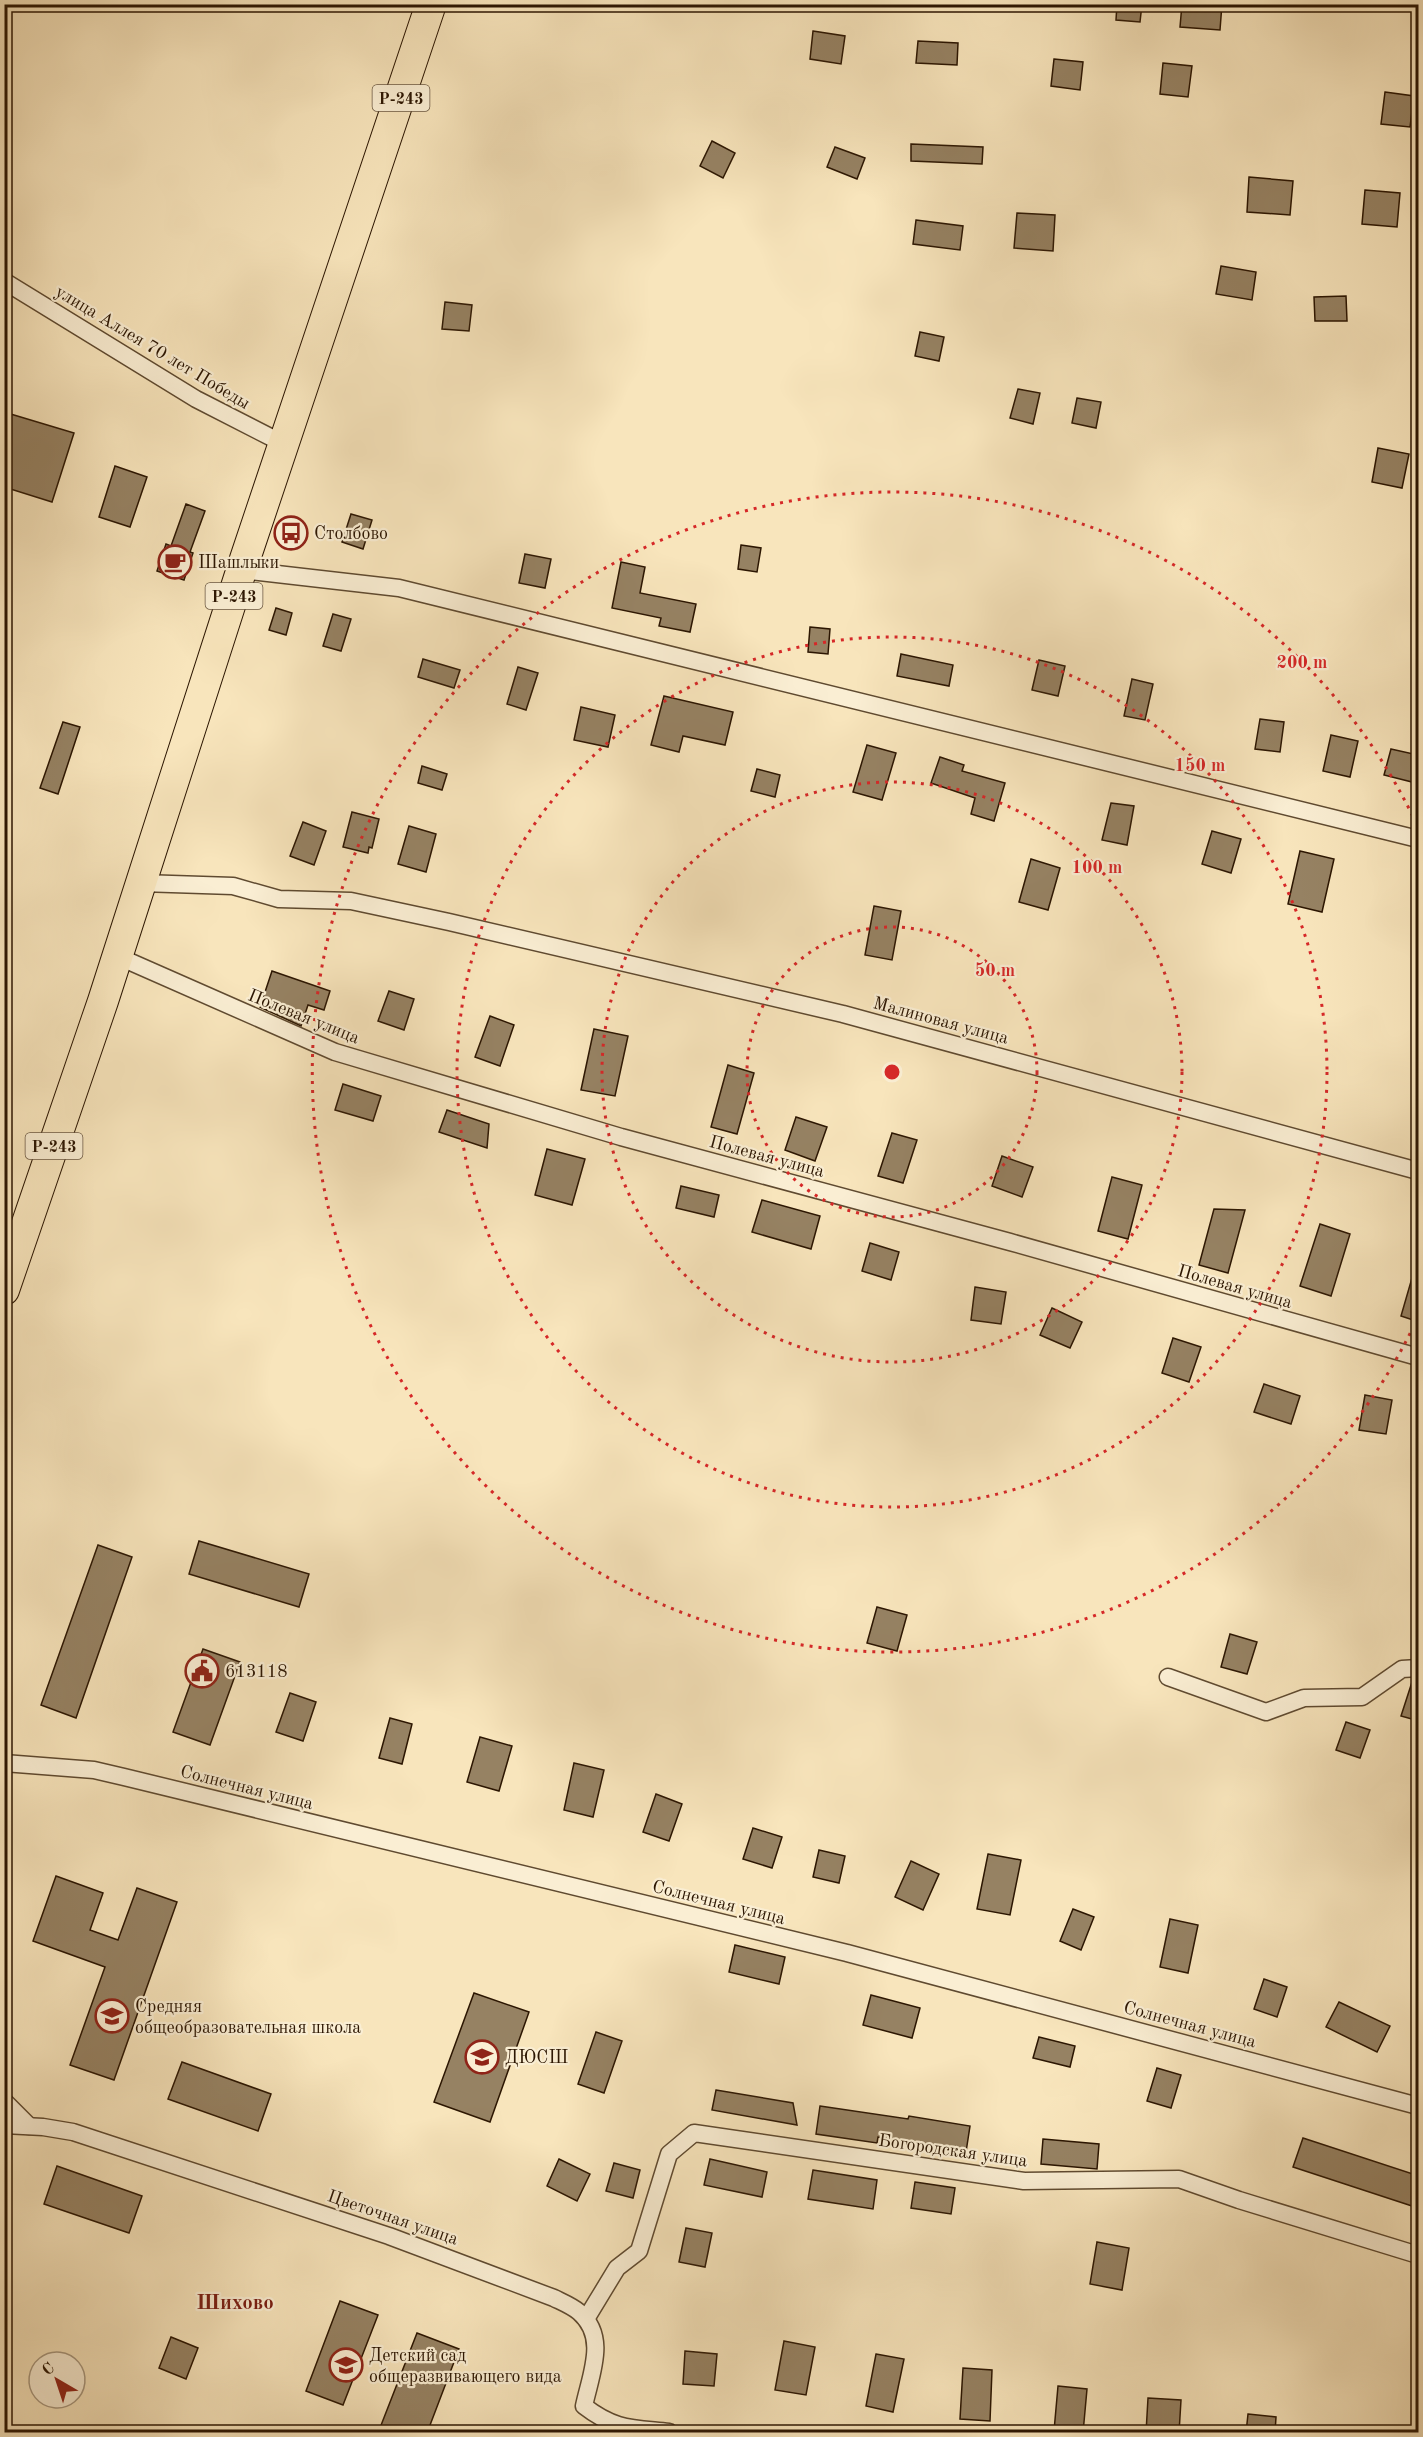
<svg xmlns="http://www.w3.org/2000/svg" width="1423" height="2437" font-family="'Old Standard TT',serif">
<style>
.building{fill:#968263;stroke:#2c1602;stroke-width:1.5}
.lines{fill:none;stroke-linecap:round;stroke-linejoin:round}
.street-casing{stroke:#5f4a30;stroke-width:19}
.highway-casing{stroke:#2c1602;stroke-width:32}
.street{stroke:#faeed3;stroke-width:16}
.highway{stroke:#f8e5bc;stroke-width:30}
.ring{fill:none;stroke:#d62828;stroke-width:3;stroke-dasharray:3 6}
.labels{text-anchor:middle;stroke-width:4.5;stroke-linejoin:round;paint-order:stroke}
.shield{fill:#faeed3;stroke:#6a5741;stroke-width:1.5}
.shield-label{font-size:16px;font-weight:bold;fill:#2c1602}
.street-label{font-size:18px;fill:#2c1602;stroke:#faeed3}
.poi-label{font-size:18px;fill:#2c1602;stroke:#faeed3;text-anchor:start}
.quarter-label{font-size:21px;font-weight:bold;fill:#7a1f14;stroke:#faeed3}
.centre{fill:#d62828;stroke:#faeed3;stroke-width:3}
.ring-label{font-size:18px;text-anchor:middle;font-weight:bold;fill:#d62828;stroke:#faeed3;stroke-width:4.5;stroke-linejoin:round;paint-order:stroke}
</style>
<rect width="100%" height="100%" fill="#f8e5bc"/>
<filter id="stains"><feTurbulence type="fractalNoise" baseFrequency=".00333" numOctaves="4"/><feColorMatrix values="0 0 0 0 .2 0 0 0 0 .09 0 0 0 0 .02 0 0 0 .5 -.17"/></filter>
<radialGradient id="worn" r=".72"><stop offset=".6" stop-color="#630" stop-opacity="0"/><stop offset="1" stop-color="#630" stop-opacity=".3"/></radialGradient>
<g class="building">
<path d="M1117,4H1142L1140,22L1116,20Z"/>
<path d="M1182,4H1222L1220,30L1180,27Z"/>
<path d="M813,31L845,36L841,64L810,59Z"/>
<path d="M918,41L958,43L957,65L916,63Z"/>
<path d="M1054,59L1083,62L1080,90L1051,86Z"/>
<path d="M1163,63L1192,66L1188,97L1160,94Z"/>
<path d="M1385,92L1414,96L1410,127L1381,124Z"/>
<path d="M712,141L735,153L723,178L700,166Z"/>
<path d="M911,144L983,147L982,164L911,161Z"/>
<path d="M835,147L865,158L857,179L827,167Z"/>
<path d="M1249,177L1293,181L1290,215L1247,212Z"/>
<path d="M1365,190L1400,193L1397,227L1362,224Z"/>
<path d="M1017,213L1055,215L1053,251L1014,248Z"/>
<path d="M916,220L963,226L960,250L913,244Z"/>
<path d="M1221,266L1256,272L1252,300L1216,294Z"/>
<path d="M1346,296L1347,321H1315L1314,297Z"/>
<path d="M445,302L472,305L469,331L442,329Z"/>
<path d="M920,332L944,337L939,361L915,356Z"/>
<path d="M1018,389L1040,393L1033,424L1010,418Z"/>
<path d="M1077,398L1101,402L1096,428L1072,423Z"/>
<path d="M4,412L74,433L52,502L4,487Z"/>
<path d="M1378,448L1409,454L1402,488L1372,482Z"/>
<path d="M115,466L147,477L130,527L99,517Z"/>
<path d="M186,504L205,511L190,552L193,553L184,580L157,571L166,544L171,546Z"/>
<path d="M351,514L372,520L363,549L342,542Z"/>
<path d="M741,545L761,548L757,572L738,569Z"/>
<path d="M525,554L551,559L545,588L519,583Z"/>
<path d="M621,562L645,567L640,593L696,604L690,632L659,626L661,618L612,608Z"/>
<path d="M276,608L292,613L286,635L269,630Z"/>
<path d="M333,614L351,619L341,651L323,646Z"/>
<path d="M810,627L830,629L828,654L808,652Z"/>
<path d="M901,654L953,665L949,686L897,676Z"/>
<path d="M423,659L460,670L454,688L418,677Z"/>
<path d="M1039,660L1065,666L1058,696L1032,690Z"/>
<path d="M518,667L538,673L526,710L507,704Z"/>
<path d="M1132,679L1153,684L1145,720L1124,716Z"/>
<path d="M664,696L733,712L725,745L683,736L679,752L651,745Z"/>
<path d="M581,707L615,715L608,747L574,740Z"/>
<path d="M1260,719L1284,722L1280,752L1255,749Z"/>
<path d="M63,722L80,727L58,794L40,788Z"/>
<path d="M1331,735L1358,741L1350,777L1323,771Z"/>
<path d="M867,745L896,753L882,800L853,792Z"/>
<path d="M1391,749L1418,755L1412,782L1384,775Z"/>
<path d="M940,757L964,765L962,771L1005,783L994,821L971,814L975,798L931,783Z"/>
<path d="M422,766L447,774L442,790L418,783Z"/>
<path d="M757,769L780,775L775,797L751,791Z"/>
<path d="M1111,803L1134,806L1127,845L1102,840Z"/>
<path d="M352,812L379,819L372,848L369,847L368,853L343,847Z"/>
<path d="M303,822L326,831L314,865L290,856Z"/>
<path d="M409,826L436,834L426,872L398,864Z"/>
<path d="M1212,831L1241,839L1231,873L1202,864Z"/>
<path d="M1300,851L1334,859L1322,912L1288,904Z"/>
<path d="M1031,859L1060,868L1048,910L1019,902Z"/>
<path d="M874,906L901,911L892,960L865,955Z"/>
<path d="M272,971L330,991L324,1010L308,1005L301,1026L260,1007Z"/>
<path d="M389,991L414,999L404,1030L378,1021Z"/>
<path d="M490,1016L514,1025L500,1066L475,1057Z"/>
<path d="M594,1029L628,1036L615,1096L581,1090Z"/>
<path d="M728,1065L754,1073L737,1134L711,1127Z"/>
<path d="M343,1084L381,1096L373,1121L335,1110Z"/>
<path d="M447,1110L489,1124L487,1148L439,1132Z"/>
<path d="M796,1117L827,1127L815,1161L785,1150Z"/>
<path d="M892,1133L917,1140L903,1183L878,1176Z"/>
<path d="M547,1149L585,1159L572,1205L535,1195Z"/>
<path d="M1002,1156L1033,1167L1022,1197L992,1186Z"/>
<path d="M1112,1177L1142,1185L1128,1239L1098,1231Z"/>
<path d="M681,1186L719,1195L714,1217L676,1208Z"/>
<path d="M762,1200L820,1216L811,1249L752,1232Z"/>
<path d="M1214,1209L1245,1210L1228,1273L1199,1265Z"/>
<path d="M1320,1224L1350,1234L1331,1296L1300,1286Z"/>
<path d="M870,1243L899,1252L891,1280L862,1271Z"/>
<path d="M1414,1271H1419V1322L1401,1316Z"/>
<path d="M975,1287L1006,1292L1001,1324L971,1320Z"/>
<path d="M1052,1308L1082,1322L1070,1348L1040,1335Z"/>
<path d="M1173,1338L1201,1347L1189,1382L1162,1373Z"/>
<path d="M1264,1384L1300,1396L1291,1424L1254,1412Z"/>
<path d="M1365,1395L1392,1400L1386,1434L1359,1430Z"/>
<path d="M199,1541L309,1574L299,1607L189,1574Z"/>
<path d="M98,1545L132,1557L76,1718L41,1705Z"/>
<path d="M877,1607L907,1615L897,1651L867,1643Z"/>
<path d="M1230,1634L1257,1642L1247,1674L1221,1667Z"/>
<path d="M203,1649L240,1662L210,1745L173,1732Z"/>
<path d="M1419,1678V1721L1401,1716L1413,1679Z"/>
<path d="M290,1693L316,1702L303,1741L276,1732Z"/>
<path d="M390,1718L412,1724L402,1764L379,1758Z"/>
<path d="M1346,1722L1370,1730L1360,1758L1336,1750Z"/>
<path d="M480,1737L512,1746L499,1791L467,1782Z"/>
<path d="M574,1763L604,1770L593,1817L564,1810Z"/>
<path d="M656,1794L682,1804L669,1841L643,1832Z"/>
<path d="M753,1828L782,1837L772,1868L743,1859Z"/>
<path d="M819,1850L845,1856L839,1883L813,1877Z"/>
<path d="M988,1854L1021,1860L1010,1915L977,1909Z"/>
<path d="M911,1861L939,1874L923,1910L895,1897Z"/>
<path d="M56,1876L103,1893L90,1930L118,1940L137,1888L177,1902L114,2080L70,2065L105,1967L33,1941Z"/>
<path d="M1073,1909L1094,1917L1081,1950L1060,1941Z"/>
<path d="M1170,1919L1198,1925L1188,1973L1160,1967Z"/>
<path d="M735,1945L785,1957L779,1984L729,1972Z"/>
<path d="M1264,1979L1287,1987L1277,2017L1254,2009Z"/>
<path d="M474,1993L529,2012L490,2122L434,2102Z"/>
<path d="M871,1995L920,2008L912,2038L863,2025Z"/>
<path d="M1339,2002L1390,2026L1377,2052L1326,2027Z"/>
<path d="M596,2032L622,2041L604,2093L578,2084Z"/>
<path d="M1039,2037L1075,2046L1070,2067L1033,2058Z"/>
<path d="M182,2062L271,2094L258,2131L168,2099Z"/>
<path d="M1157,2068L1181,2075L1171,2108L1147,2101Z"/>
<path d="M716,2090L793,2103L797,2125L712,2110Z"/>
<path d="M820,2106L908,2119L909,2116L970,2126L966,2152L878,2137L877,2143L816,2134Z"/>
<path d="M1303,2138L1419,2176V2185L1412,2206L1293,2167Z"/>
<path d="M1043,2139L1099,2144L1097,2169L1041,2164Z"/>
<path d="M559,2159L590,2174L577,2201L547,2186Z"/>
<path d="M710,2159L767,2172L762,2197L704,2185Z"/>
<path d="M614,2163L640,2170L633,2198L606,2191Z"/>
<path d="M57,2166L142,2196L129,2233L44,2204Z"/>
<path d="M813,2170L877,2180L873,2209L808,2199Z"/>
<path d="M915,2182L955,2188L951,2214L911,2208Z"/>
<path d="M686,2228L712,2233L705,2267L679,2262Z"/>
<path d="M1097,2242L1129,2248L1122,2290L1090,2284Z"/>
<path d="M340,2301L378,2315L343,2405L306,2391Z"/>
<path d="M417,2333L459,2349L427,2433H378Z"/>
<path d="M171,2337L198,2348L186,2379L159,2368Z"/>
<path d="M784,2341L815,2347L806,2395L775,2390Z"/>
<path d="M685,2351L717,2354L714,2386L683,2384Z"/>
<path d="M876,2354L904,2359L893,2412L866,2406Z"/>
<path d="M963,2368L992,2370L990,2421L960,2419Z"/>
<path d="M1058,2386L1087,2389L1083,2433L1054,2431Z"/>
<path d="M1148,2398L1181,2400L1179,2433H1146Z"/>
<path d="M1248,2414L1276,2417L1275,2433H1246Z"/>
</g>
<g class="lines">
<g class="street-casing">
<g id="street">
<path d="M4,281L196,399L284,444"/>
<path d="M242,570L399,588L1418,839"/>
<path d="M141,883L233,886L279,899L351,901L449,922L843,1014L1418,1171"/>
<path d="M117,956L335,1052L621,1137L1010,1242L1418,1357"/>
<path d="M1168,1677L1266,1712L1304,1698L1362,1697L1402,1669L1418,1668"/>
<path d="M4,1763L94,1770L124,1777L847,1953L1418,2106"/>
<path d="M4,2101L29,2126"/>
<path d="M4,2125L43,2127L73,2132L389,2236L554,2298C562,2302 572,2306 579,2312C608,2337 591,2373 584,2406C615,2430 632,2428 669,2432"/>
<path d="M586,2319L617,2268L639,2251L669,2154L694,2133L1024,2181L1179,2179L1239,2200L1418,2255"/>
</g>
</g>
<g class="highway-casing">
<path id="highway" d="M4,1290L103,1001L245,559L431,4"/>
</g>
<use href="#street" class="street"/>
<use href="#highway" class="highway"/>
</g>
<g class="ring">
<circle cx="892" cy="1072" r="145"/>
<circle cx="892" cy="1072" r="290"/>
<circle cx="892" cy="1072" r="435"/>
<path d="M1418 1317A580 580 0 1 1 1418 827"/>
</g>
<defs>
<g id="bus-ring" transform="scale(1.725)"><circle r="9.5" fill="#faeed3" stroke="#8f2418" stroke-width="1.5"/><path d="M-5-6H5V4H4V6H2V4H-2V6H-4V4H-5ZM-3.5-4V0h7V-4ZM-3.5 1.2v1.5H-2V1.2ZM2 1.2v1.5H3.5V1.2Z" fill="#8f2418"/></g>
<g id="cafe-ring" transform="scale(1.725)"><circle r="9.5" fill="#faeed3" stroke="#8f2418" stroke-width="1.5"/><path d="M-5.5-4.5H6V0H3Q3 3.5 0 3.5H-2.5Q-5.5 3.5-5.5 0ZM3-3.2v2h1.7v-2ZM-6 4.5H4V6H-6Z" fill="#8f2418"/></g>
<g id="civic-ring" transform="scale(1.725)"><circle r="9.5" fill="#faeed3" stroke="#8f2418" stroke-width="1.5"/><path d="M-.6-6.5H3V-4.5H.6V-3L4-1V1h2V6H-6V1h2V-1L-.6-3ZM-1.2 2.5V6h2.4V2.5Z" fill="#8f2418"/></g>
<g id="school-ring" transform="scale(1.725)"><circle r="9.5" fill="#faeed3" stroke="#8f2418" stroke-width="1.5"/><path d="M0-5L7-2L0 1L-7-2ZM-4 1L0 2.5L4 1V4Q0 6-4 4Z" fill="#8f2418"/></g>
</defs>
<g fill-rule="evenodd">
<use href="#bus-ring" x="291" y="533"/>
<use href="#cafe-ring" x="175" y="562"/>
<use href="#civic-ring" x="202" y="1671"/>
<use href="#school-ring" x="112" y="2016"/>
<use href="#school-ring" x="482" y="2057"/>
<use href="#school-ring" x="346" y="2365"/>
</g>
<g class="labels">
<g class="shield">
<rect x="372.5" y="85" width="57" height="26" rx="4.5"/>
<rect x="205.5" y="583" width="57" height="26" rx="4.5"/>
<rect x="25.5" y="1133" width="57" height="26" rx="4.5"/>
</g>
<g class="shield-label">
<text x="401" y="104">Р-243</text>
<text x="234" y="602">Р-243</text>
<text x="54" y="1152">Р-243</text>
</g>
<g class="street-label">
<text transform="translate(153 347) rotate(31)" y="6">улица Аллея 70 лет Победы</text>
<text transform="translate(304 1016) rotate(22)" y="6">Полевая улица</text>
<text transform="translate(941 1020) rotate(15)" y="6">Малиновая улица</text>
<text transform="translate(767 1156) rotate(15)" y="6">Полевая улица</text>
<text transform="translate(1235 1286) rotate(16)" y="6">Полевая улица</text>
<text transform="translate(247 1787) rotate(14)" y="6">Солнечная улица</text>
<text transform="translate(719 1902) rotate(14)" y="6">Солнечная улица</text>
<text transform="translate(1190 2024) rotate(15)" y="6">Солнечная улица</text>
<text transform="translate(953 2150) rotate(8)" y="6">Богородская улица</text>
<text transform="translate(393 2217) rotate(19)" y="6">Цветочная улица</text>
</g>
<g class="poi-label">
<text x="314" y="539">Столбово</text>
<text x="198" y="568">Шашлыки</text>
<text x="225" y="1677">613118</text>
<text x="135" y="2012">Средняя<tspan x="135" dy="21">общеобразовательная школа</tspan></text>
<text x="505" y="2063">ДЮСШ</text>
<text x="369" y="2361">Детский сад<tspan x="369" dy="21">общеразвивающего вида</tspan></text>
</g>
<g class="quarter-label">
<text x="235" y="2309">Шихово</text>
</g>
</g>
<circle cx="892" cy="1072" r="9" class="centre"/>
<g class="ring-label">
<text x="1302" y="668">200 m</text>
<text x="1200" y="771">150 m</text>
<text x="1097" y="873">100 m</text>
<text x="995" y="976">50 m</text>
</g>
<rect width="1423" height="2437" fill="none" stroke="#f8e5bc" stroke-width="24"/>
<rect x="6" y="6" width="1411" height="2425" fill="none" stroke="#2c1602" stroke-width="3"/>
<rect x="12" y="12" width="1399" height="2413" fill="none" stroke="#2c1602" stroke-width="1.5"/>
<g transform="translate(57 2380) rotate(321)"><circle r="28" fill="#faeed3" stroke="#a8987f" stroke-width="1.5"/>
<path d="M0-4.5L10 22L0 15L-10 22Z" fill="#8f2418"/>
<text y="-9" font-size="16" font-weight="bold" text-anchor="middle" fill="#2c1602">С</text>
</g>
<rect width="100%" height="100%" filter="url(#stains)"/>
<rect width="100%" height="100%" fill="url(#worn)"/>
</svg>
